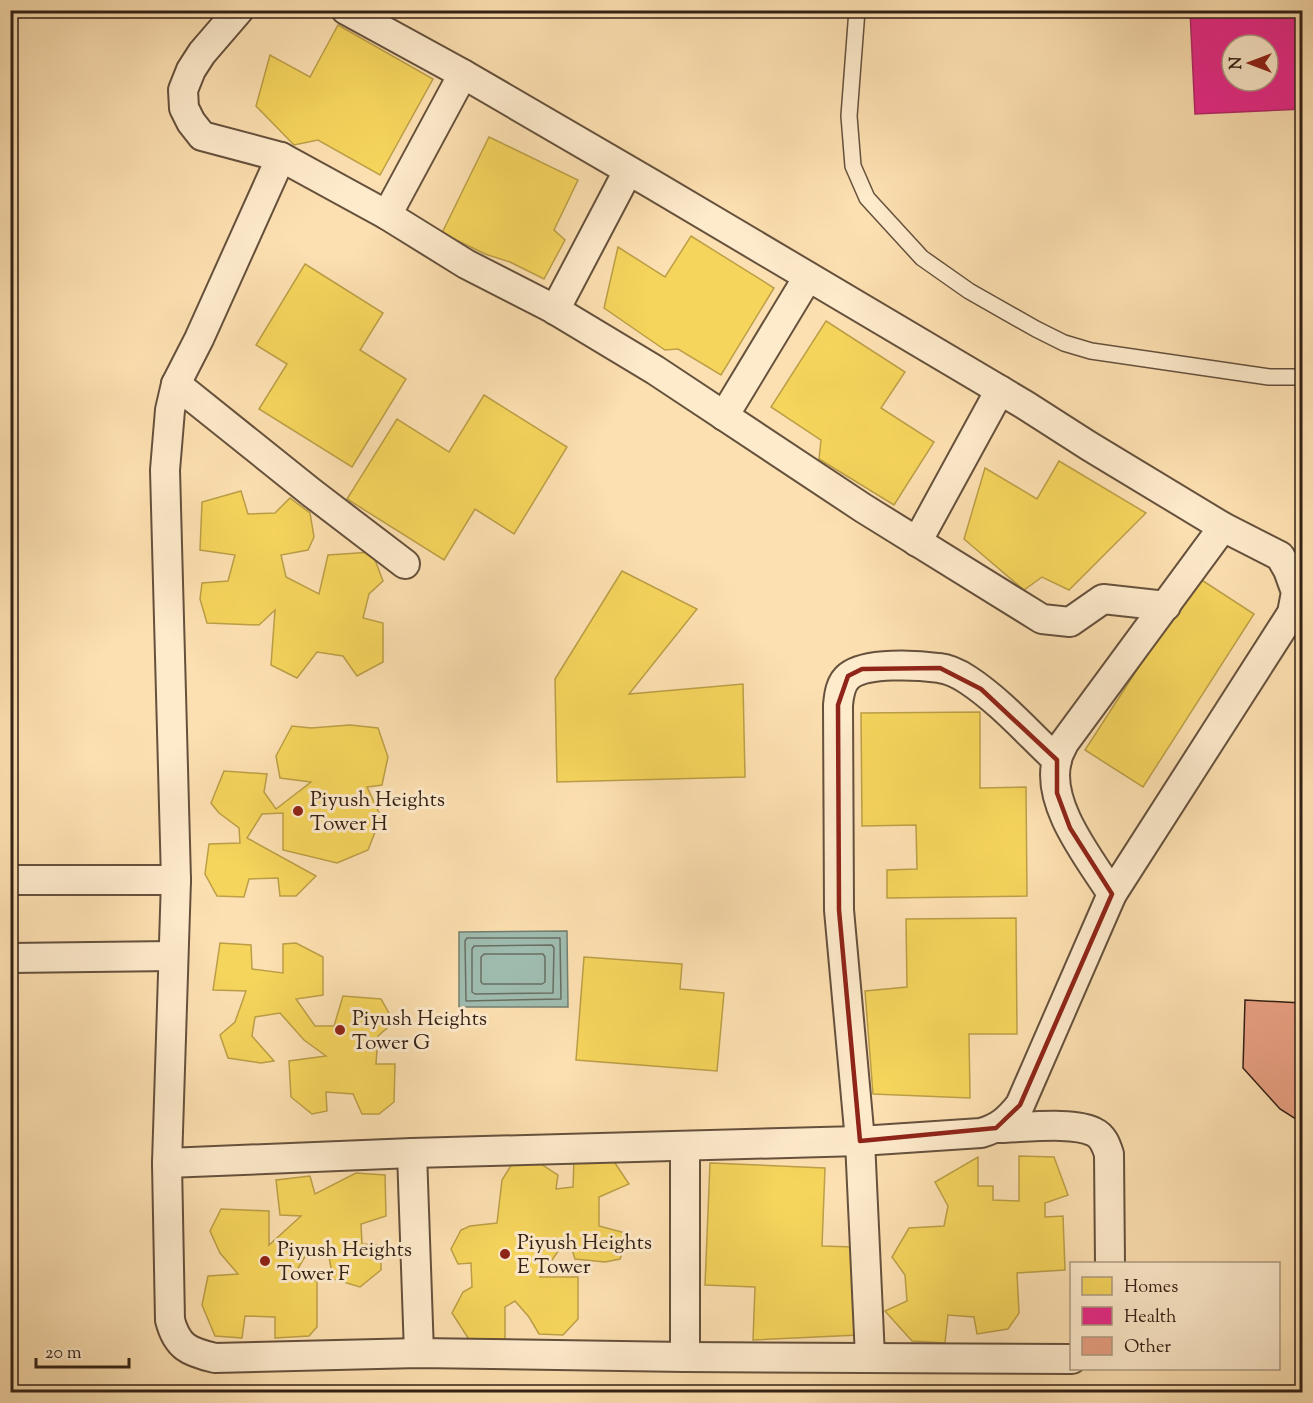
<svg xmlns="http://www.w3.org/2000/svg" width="1313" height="1403" font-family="'Sorts Mill Goudy',serif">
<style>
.water{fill:#9fbdb0;stroke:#747f72;stroke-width:1.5}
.homes{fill:#f6d55c;stroke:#bc9f47;stroke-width:1.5}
.health{fill:#e7298a;stroke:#b12767;stroke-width:1.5;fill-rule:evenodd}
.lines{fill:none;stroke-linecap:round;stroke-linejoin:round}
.shore{stroke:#696f63;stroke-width:1.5}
.building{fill:#e8a083;stroke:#332116;stroke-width:1.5}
.service-casing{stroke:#66513d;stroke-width:18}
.minor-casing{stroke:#66513d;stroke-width:32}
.service{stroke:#feebcc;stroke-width:15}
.minor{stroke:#feebcc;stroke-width:28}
.marked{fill:none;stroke:#8f2418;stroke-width:4.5;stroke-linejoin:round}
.poi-dot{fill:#8f2418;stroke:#feebcc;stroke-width:2}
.labels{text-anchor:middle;stroke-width:6;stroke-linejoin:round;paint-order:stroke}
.poi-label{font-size:21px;fill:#332116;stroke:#feebcc;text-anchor:start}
</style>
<rect width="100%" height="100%" fill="#fde0b1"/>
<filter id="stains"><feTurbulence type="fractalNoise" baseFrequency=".00333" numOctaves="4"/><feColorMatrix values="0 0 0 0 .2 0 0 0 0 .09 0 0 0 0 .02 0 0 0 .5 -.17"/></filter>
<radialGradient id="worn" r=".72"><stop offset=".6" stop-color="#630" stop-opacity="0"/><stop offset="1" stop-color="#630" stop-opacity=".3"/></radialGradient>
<path class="water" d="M567,931L568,1007H459V932Z"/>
<g class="homes">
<path d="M338,25L433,79L380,175L318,140L294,145L256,106L270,55L310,77Z"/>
<path d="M489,137L578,180L554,230L565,240L544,279L510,262L485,254L442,233Z"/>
<path d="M691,236L774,288L721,375L678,349L665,350L604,308L618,247L665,277Z"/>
<path d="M305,264L383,313L360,350L406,379L352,467L259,409L287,364L256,345Z"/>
<path d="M826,321L905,372L881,408L934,442L894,505L819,459L821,440L771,407Z"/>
<path d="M484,395L567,447L514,534L475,509L444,560L347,499L397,419L449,452Z"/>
<path d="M1059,461L1146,513L1069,590L1042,577L1024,590L964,539L985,468L1037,499Z"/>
<path d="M241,491L248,514L275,513L290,498L310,513L314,537L308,550L281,555L286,577L319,594L328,555L372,552L383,581L369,594L363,618L383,623V662L357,676L343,656L317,652L297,678L271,665L275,610L259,625L207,623L200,599L202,583L228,581L235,555L200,550L202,502Z"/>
<path d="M622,571L697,609L629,694L743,684L745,777L557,782L555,679Z"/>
<path d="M1197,577L1254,614L1143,787L1085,750Z"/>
<path d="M980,712V788L1026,787L1027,896L887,898V870L917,869L916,825L862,826L861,713Z"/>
<path d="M350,725L378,728L388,757L382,785L367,787L381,817L368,850L337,863L283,850V813L262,814L247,838L316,876L296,896H280L278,878L249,879L244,897L217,896L205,874L209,844L240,843L239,828L219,813L211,803L224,771L267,774L264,792L276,809L311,782L280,778L276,756L292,726L311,728Z"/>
<path d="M1016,918L1017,1034H969L970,1098L873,1094L865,991L907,987L906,919Z"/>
<path d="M220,943L251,945L252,969L283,973V944L296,943L323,957V995L296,999L315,1026H334L343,996L381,999L394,1022L378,1036L376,1064H395L394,1102L379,1114H362L353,1094L326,1092L327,1111L312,1114L291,1097L289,1061L326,1056L304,1040L280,1013L255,1017L252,1036L274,1061L261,1063L228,1058L220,1035L235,1022L246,991L213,990Z"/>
<path d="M584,957L682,964L680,989L724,993L717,1071L576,1060Z"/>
<path d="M609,1154L629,1184L599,1197V1226L629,1234L620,1259L605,1262L575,1259L568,1237L540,1277H578V1319L563,1335L539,1334L529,1317L515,1301L505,1307V1348L470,1341L452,1313L463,1292L472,1287L471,1263L458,1264L451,1249L461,1230L470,1226L497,1223L502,1180L512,1164L532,1158L558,1175L556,1189L573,1187L574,1159Z"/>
<path d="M1019,1156L1054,1157L1068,1195L1045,1203V1217L1063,1216L1065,1270L1017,1273L1019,1313L1008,1329L977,1334L974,1317L948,1315L945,1343L912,1341L885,1311L907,1301L905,1275L892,1257L909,1228L944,1226L948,1206L935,1182L978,1157V1186H993V1200L1019,1201Z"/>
<path d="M710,1163L825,1168L822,1246L854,1247L859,1335L753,1340L755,1287L705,1285Z"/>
<path d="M356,1173L385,1175L386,1216L361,1224L362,1244L381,1245V1270L360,1287L333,1279L328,1251L310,1248L293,1277L317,1281V1327L309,1336L275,1338V1317L245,1316L242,1338L215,1336L202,1305L208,1276L238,1274L220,1253L210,1231L221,1209L269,1211V1245L301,1216L280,1215L276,1180L310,1176L315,1194Z"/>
</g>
<path class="health" d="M1190,10H1299L1302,109L1195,114ZM1232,45H1268V81H1232Z"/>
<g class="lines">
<g class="shore">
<path d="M467,938H560L561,999L466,1001L465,941Z"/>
<path d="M552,945L554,948L553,993L475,994L472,992V949L474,946Z"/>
<path d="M484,954H543L545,957V982L542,984H483L481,982V957Z"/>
</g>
</g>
<path class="building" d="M1245,1000L1302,1003V1123L1280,1109L1243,1068Z"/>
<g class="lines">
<g class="service-casing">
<path id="service" d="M857,10L849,116L853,166L867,198L922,258L969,291L1036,329L1064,343L1091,351L1269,377H1302"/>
</g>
<g class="minor-casing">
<g id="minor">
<path d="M239,10L202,53L191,70L183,90L184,108L191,122L202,136L281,157L387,215L466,264L552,308L655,370L863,508L1042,619L1070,622L1103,599L1166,606"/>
<path d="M281,157L199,339L176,384L170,410L165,470L176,880L167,1163L170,1320C177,1347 189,1352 215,1358L419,1353L685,1357L1072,1359"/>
<path d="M387,215L463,74"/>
<path d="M555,310L628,171"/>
<path d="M176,384L312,493L405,564"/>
<path d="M724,416L808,277"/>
<path d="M917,542L1000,390"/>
<path d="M10,880H176"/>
<path d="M1112,894C1090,859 1045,804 1057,760C1058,754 1062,748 1064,743L1223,527"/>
<path d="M10,958L173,956"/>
<path d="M996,1128C1021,1128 1074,1121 1094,1132C1103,1136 1106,1145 1109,1154L1110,1264"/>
<path d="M685,1146V1357"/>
<path d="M412,1153L419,1353"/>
<path d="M167,1163L412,1153L860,1141L981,1133C999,1128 1008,1120 1020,1105L1112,894L1292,613L1296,592L1288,570L1280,556L1223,527L1089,446L1025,405L652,184L463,74L346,10"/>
<path d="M870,1357L860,1141L839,910L838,705C839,695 840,683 849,676C866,662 917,665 939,668C949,669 959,674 968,680C1000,701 1029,734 1057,760"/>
</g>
</g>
<use href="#service" class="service"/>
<use href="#minor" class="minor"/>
</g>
<path class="marked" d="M940,668L981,689L1057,760V793L1070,828L1112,894L1020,1105L996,1128L860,1141L839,910L838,705L848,676L862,669Z"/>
<g class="poi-dot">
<circle cx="298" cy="811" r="6"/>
<circle cx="340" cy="1030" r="6"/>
<circle cx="505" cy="1254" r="6"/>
<circle cx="265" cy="1261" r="6"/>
</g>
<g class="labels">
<g class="poi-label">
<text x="310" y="806">Piyush Heights<tspan x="310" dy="24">Tower H</tspan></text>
<text x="352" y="1025">Piyush Heights<tspan x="352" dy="24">Tower G</tspan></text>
<text x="517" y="1249">Piyush Heights<tspan x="517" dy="24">E Tower</tspan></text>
<text x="277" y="1256">Piyush Heights<tspan x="277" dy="24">Tower F</tspan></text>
</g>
</g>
<rect width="1313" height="1403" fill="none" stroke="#fde0b1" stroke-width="36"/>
<rect x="12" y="12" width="1289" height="1379" fill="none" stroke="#332116" stroke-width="3"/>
<rect x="18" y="18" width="1277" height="1367" fill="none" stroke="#332116" stroke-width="1.5"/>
<rect x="1070" y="1262" width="210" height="108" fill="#feebcc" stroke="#ad9a83" stroke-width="1.5"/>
<rect x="1082" y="1277" width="30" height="18" fill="#f6d55c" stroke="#ad9a83" stroke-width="1.5"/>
<text x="1124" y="1292" font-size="18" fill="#332116">Homes</text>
<rect x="1082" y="1307" width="30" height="18" fill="#e7298a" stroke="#ad9a83" stroke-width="1.5"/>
<text x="1124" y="1322" font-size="18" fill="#332116">Health</text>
<rect x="1082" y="1337" width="30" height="18" fill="#e8a083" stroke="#ad9a83" stroke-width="1.5"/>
<text x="1124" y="1352" font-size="18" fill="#332116">Other</text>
<g transform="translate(1250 63) rotate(270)"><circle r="28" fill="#feebcc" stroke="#ad9a83" stroke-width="1.5"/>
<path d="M0-4.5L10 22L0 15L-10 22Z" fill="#8f2418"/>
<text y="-9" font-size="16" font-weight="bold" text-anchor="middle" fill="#332116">N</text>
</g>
<path d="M36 1358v9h93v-9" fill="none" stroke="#332116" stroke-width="3"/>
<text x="45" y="1358" font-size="18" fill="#332116" stroke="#feebcc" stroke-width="4.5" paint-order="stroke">20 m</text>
<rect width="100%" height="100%" filter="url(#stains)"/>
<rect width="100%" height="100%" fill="url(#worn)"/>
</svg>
